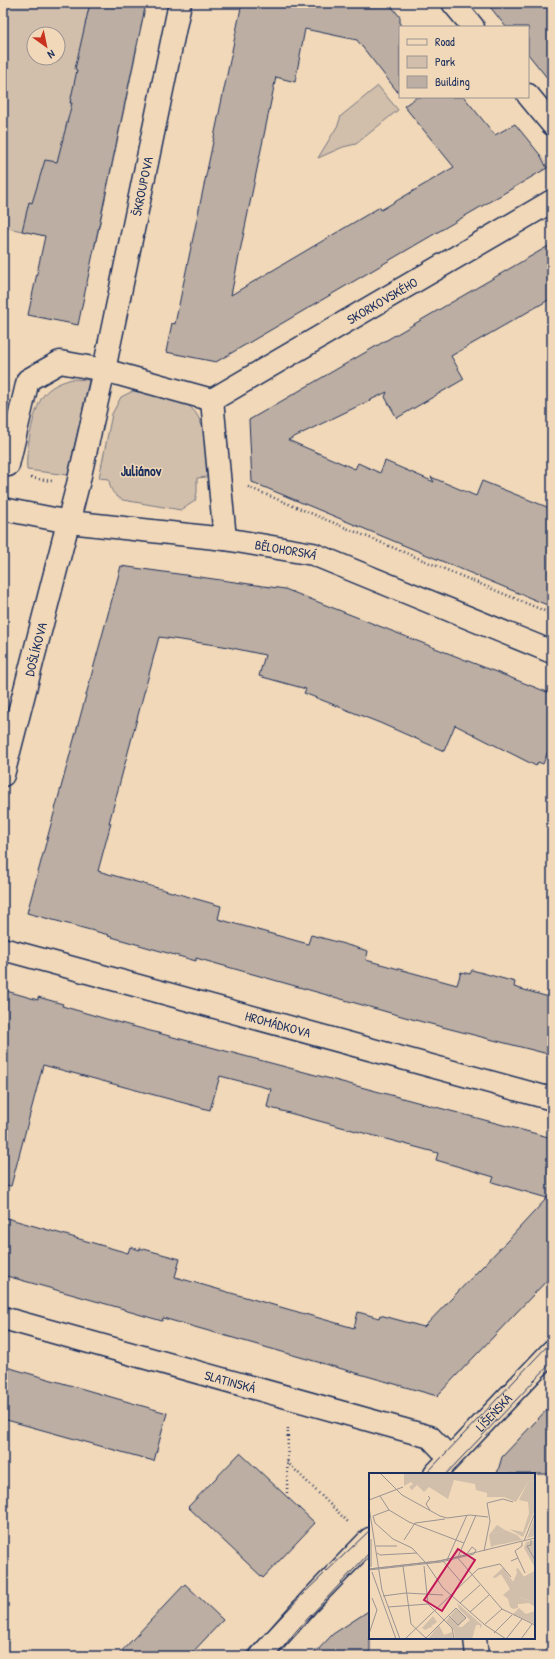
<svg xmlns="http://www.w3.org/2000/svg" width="555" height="1659" font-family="'Patrick Hand',sans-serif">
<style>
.green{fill:#d1bfab;stroke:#767784;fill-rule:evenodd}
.building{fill:#bcaea2;stroke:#1b2f5e}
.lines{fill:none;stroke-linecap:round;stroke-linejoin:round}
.minor-casing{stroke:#1b2f5e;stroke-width:25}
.path{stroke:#1b2f5e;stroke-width:2.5;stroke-dasharray:1 3;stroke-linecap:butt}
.minor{stroke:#f1d8b8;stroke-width:22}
.tram{stroke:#1b2f5e;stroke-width:1}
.labels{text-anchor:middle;stroke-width:3;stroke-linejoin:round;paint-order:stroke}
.street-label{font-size:13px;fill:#1b2f5e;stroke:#f1d8b8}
.neighbourhood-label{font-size:14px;font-weight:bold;fill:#1b2f5e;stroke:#f1d8b8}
.inset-road{fill:none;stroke:#9b9494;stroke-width:1}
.view{fill:#c2185b;fill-opacity:0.15;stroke:#c2185b;stroke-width:2}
.inset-edge{fill:none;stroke:#1b2f5e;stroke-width:2}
</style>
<rect width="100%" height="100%" fill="#f1d8b8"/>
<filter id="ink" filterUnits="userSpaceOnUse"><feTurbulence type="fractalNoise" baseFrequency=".025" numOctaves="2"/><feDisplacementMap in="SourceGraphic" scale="8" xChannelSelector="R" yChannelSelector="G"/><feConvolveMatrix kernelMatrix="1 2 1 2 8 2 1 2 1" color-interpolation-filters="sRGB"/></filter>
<g filter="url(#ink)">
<g class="green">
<path d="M3,3H90L137,48L95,246L3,227ZM34,34H58V58H34Z"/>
<path d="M378,86L398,110L356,144L343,147L318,158L338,125L341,116Z"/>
<path d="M72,379L89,380L68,475L27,470C25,453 33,410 43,396C50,386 62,382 72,379Z"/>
<path d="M133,391C147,394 163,395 176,399C210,410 205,449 207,477L197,478V492L195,501L181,510L123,500C113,495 110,490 109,479L99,478L112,414L121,397Z"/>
</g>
<g class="building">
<path d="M90,3H146L78,325L28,315L45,236L22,231L29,202L32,203L45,160L57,162L72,103H70L77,70L75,69Z"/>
<path d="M242,3H389L400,17V95L357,40L305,29L295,82L276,77L231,295L380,207L381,210L454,167L404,106L417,97H464L495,135L515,124L541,156L547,168L216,362L166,352L172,323L175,324Z"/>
<path d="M487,3H545L552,11V84L528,54V27H506Z"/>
<path d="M552,244V298L451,356L464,379L397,418L385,397L387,392L288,440L355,469L358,463L380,473L385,461L434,482L431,477L476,496L482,481L552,509V607L252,482L249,420Z"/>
<path d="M121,566L285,589L552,694V741L543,764L538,762L536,766L455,725L444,751L380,723L304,693L306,689L259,676L265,655L223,646L159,637L109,823H111L98,871L221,906L218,919L308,944L311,935L330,940L368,951L366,960L457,985L461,972L470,974L472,970L515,982L514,987L552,998V1055L419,1021L196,958V961L157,950L108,936L109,935L27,913Z"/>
<path d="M3,990L38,1000V997L63,1004L62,1006L113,1021L552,1138V1275L437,1396L163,1318L162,1321L124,1310V1309L3,1275V1217L128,1253L130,1247L140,1250V1248L180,1259L175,1277L354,1328L358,1312L379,1318L380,1315L424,1327L509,1239L547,1198L492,1182L494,1177L436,1160L438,1153L267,1107L271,1089L220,1076L210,1110L43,1065L11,1186L3,1185Z"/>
<path d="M3,1366L167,1413L154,1461L3,1419Z"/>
<path d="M552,1404V1474H497L502,1457Z"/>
<path d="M240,1453L315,1523L263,1578L188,1507Z"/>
<path d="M185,1584L223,1620L189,1656H117Z"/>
<path d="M370,1610V1656H312L333,1634Z"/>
</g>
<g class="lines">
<g class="minor-casing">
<g id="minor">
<path d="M453,3L473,27"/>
<path d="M528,95L552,124"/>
<path id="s1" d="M212,400L552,201"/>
<path d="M8,465L28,380L60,362L104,370L212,400L225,539"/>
<path id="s2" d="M3,509L69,522L225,539L313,554L552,652"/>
<path id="s3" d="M3,775L78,484L104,370L180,3"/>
<path id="s4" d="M3,949L552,1099"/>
<path id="s5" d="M3,1318L430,1437L450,1458"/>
<path id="s6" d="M435,1474L552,1351"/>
<path d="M475,1638L477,1656"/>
<path d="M261,1656L310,1601L370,1539"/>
</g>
</g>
<g class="path">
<path d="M31,478L52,481"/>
<path d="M248,487L552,614"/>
<path d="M287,1462L349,1523"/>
<path d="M287,1493L288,1426"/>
</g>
<use href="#minor" class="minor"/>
<g class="tram">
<path d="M426,1474L552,1341"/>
<path d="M446,1474L552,1362"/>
<path d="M244,1656L303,1594L370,1530"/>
<path d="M276,1656L297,1630L370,1552"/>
</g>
</g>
</g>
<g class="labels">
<g class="street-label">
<text dy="5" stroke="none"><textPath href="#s3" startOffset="605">ŠKROUPOVA</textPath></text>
<text dy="5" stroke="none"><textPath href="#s1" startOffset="197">SKORKOVSKÉHO</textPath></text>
<text dy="5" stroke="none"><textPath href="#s2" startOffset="286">BĚLOHORSKÁ</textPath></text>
<text dy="5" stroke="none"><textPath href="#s3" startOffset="130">DOŠLÍKOVA</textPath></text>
<text dy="5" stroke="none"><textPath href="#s4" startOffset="285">HROMÁDKOVA</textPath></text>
<text dy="5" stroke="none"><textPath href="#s5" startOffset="236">SLATINSKÁ</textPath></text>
<text dy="5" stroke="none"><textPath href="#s6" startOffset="85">LÍŠEŇSKÁ</textPath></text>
</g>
<g class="neighbourhood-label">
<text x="141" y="476">Juliánov</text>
</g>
</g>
<g transform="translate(369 1473)">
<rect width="166" height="166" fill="#f1d8b8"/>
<path d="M35,0H166V7L159,9L147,29L135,24H118V20L107,17L106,11L85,7L79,26L60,14L55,19L48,12L43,17L40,14L44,11L42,9L35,13ZM166,43V63L158,65ZM136,57L148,62L153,67L123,73V61ZM166,67V95L155,75L157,69ZM134,95L144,109L148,100L147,96L149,95L155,104L166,98V130L148,123L132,101L126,105L124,104ZM88,130L113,152L111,156V152H107L103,166H86L85,158L77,148L80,144L85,147L81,143L87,136L97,144L89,154H93L101,147L90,136ZM150,135L157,141L166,138V151L144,141ZM64,143L68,149L62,153L65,156L62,154L56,157L53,155ZM70,152L75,162L83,159L84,166H59Z" fill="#d1bfab"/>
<path d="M166,7V37L154,64L140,56L154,59L160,40L159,29L150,27L159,9ZM128,52L136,57L123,61L124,74H122L120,62ZM134,95L144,109L166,98V114L153,117L150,124L166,130V134L160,130L149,131V135L144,136L141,134L139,126L134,122L141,116L132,101L126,105L124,104Z" fill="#d1bfab"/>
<path class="inset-road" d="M11,0L33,22L71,43L78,45L101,42L119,44M11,23L20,37L40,49L95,70M59,23L61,25L57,31L61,37M0,27L34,14M0,34L13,117L31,166M20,37L4,43L6,50L24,66L43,75L57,90L74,115L116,152L137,166M35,67L46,50L76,46M162,67V72L158,73L166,87M155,68L166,40M7,73H28M115,78L121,48L118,30L134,26L144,29M8,80L11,82L48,80M88,84L133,136L166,152M89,84L107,42M149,85L156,100M78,87L98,42M74,88L93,110M142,88L149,85L146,78L153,73V69M34,93L42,151L58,166M55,93L59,131L83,155L85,166M2,94V66M0,96L71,88L166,65M0,96L69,88L97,82L103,74L107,77L105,81L72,89L0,97M3,99L27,166M14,123L37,120L74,122M91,130L111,112M19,134L59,131M101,139L120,122M115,152L133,136M125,160L143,142M0,161L8,137L3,125M57,165L87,135L97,145L89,152L80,143M36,166L109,96L131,91L142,104M137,166L153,146M152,166L163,151"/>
<path class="view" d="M89,76L106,87L73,138L55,127Z"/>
<rect width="166" height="166" class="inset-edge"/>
</g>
<rect width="555" height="1659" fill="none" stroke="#f1d8b8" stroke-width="16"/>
<rect x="8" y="8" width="539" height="1643" fill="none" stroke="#1b2f5e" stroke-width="1.5" filter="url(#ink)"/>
<rect x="399" y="26" width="130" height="72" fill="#f1d8b8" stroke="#9b9494"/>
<rect x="407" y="39" width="20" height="6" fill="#f1d8b8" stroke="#9b9494"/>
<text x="435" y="46" font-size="12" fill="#1b2f5e">Road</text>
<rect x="407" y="56" width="20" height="12" fill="#d1bfab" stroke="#9b9494"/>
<text x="435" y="66" font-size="12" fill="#1b2f5e">Park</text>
<rect x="407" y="76" width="20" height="12" fill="#bcaea2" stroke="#9b9494"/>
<text x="435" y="86" font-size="12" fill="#1b2f5e">Building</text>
<g transform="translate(46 46) rotate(147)"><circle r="19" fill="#f1d8b8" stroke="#9b9494"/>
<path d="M0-3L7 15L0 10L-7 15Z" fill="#c8321e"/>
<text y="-6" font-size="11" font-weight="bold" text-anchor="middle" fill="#1b2f5e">N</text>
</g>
</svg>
